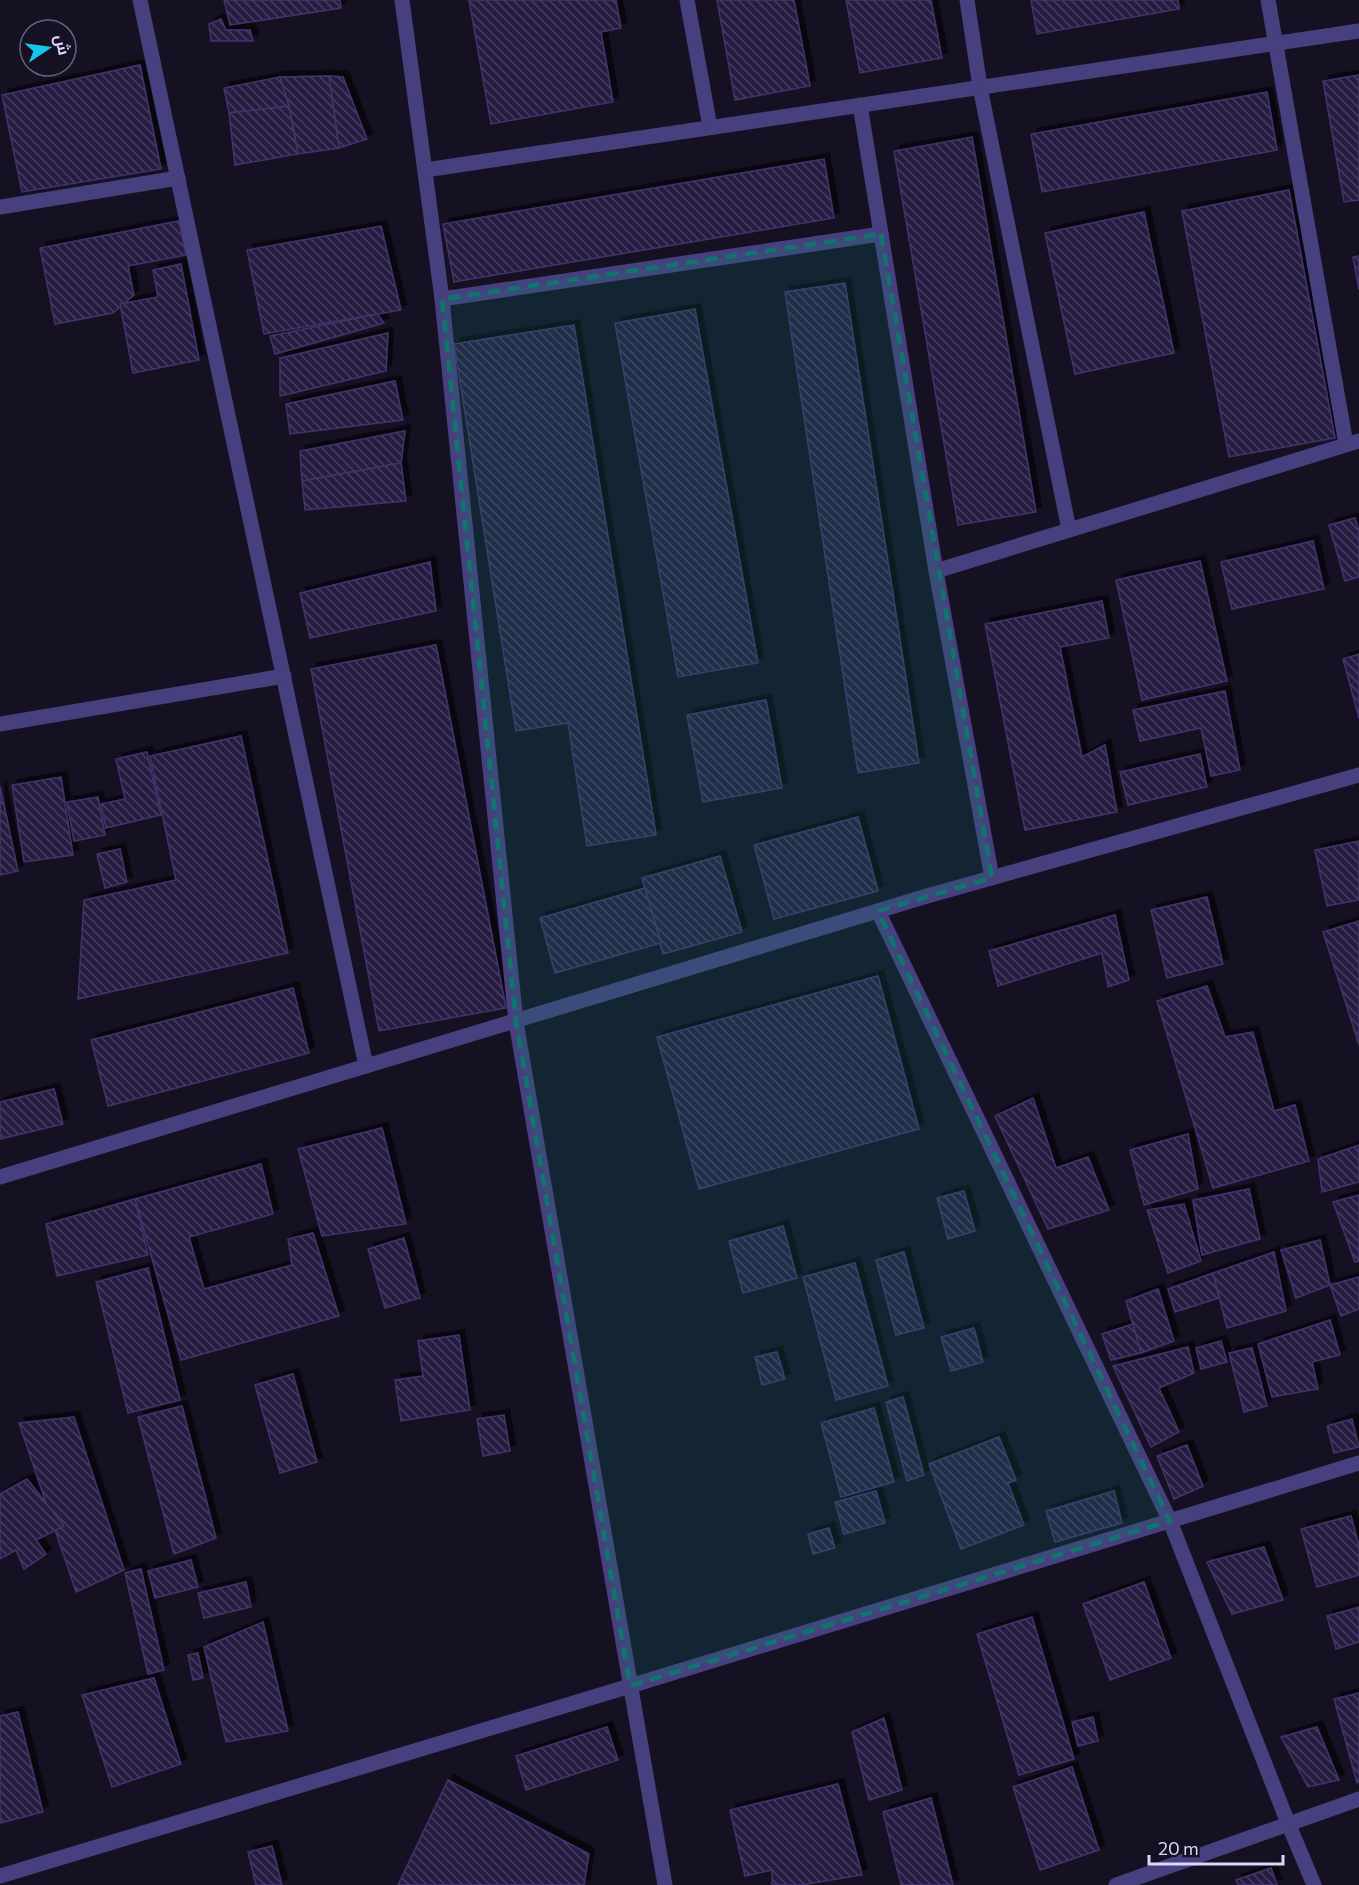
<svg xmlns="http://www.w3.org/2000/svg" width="1359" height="1885" font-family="Commissioner,Cairo,sans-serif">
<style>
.building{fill:url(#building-back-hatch);stroke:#42336c;stroke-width:1.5;filter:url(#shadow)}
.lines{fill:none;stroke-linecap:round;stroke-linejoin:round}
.minor{stroke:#46407e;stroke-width:15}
.marked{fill:#0f766e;fill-opacity:0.2;stroke:#0f766e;stroke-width:4.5;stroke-dasharray:12 8;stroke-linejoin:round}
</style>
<defs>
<pattern id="building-back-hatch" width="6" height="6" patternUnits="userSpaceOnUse" patternTransform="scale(1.5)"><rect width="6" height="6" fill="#281e42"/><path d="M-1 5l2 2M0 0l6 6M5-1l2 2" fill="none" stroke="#473e5e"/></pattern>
<filter id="shadow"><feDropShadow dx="5.5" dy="-5.5" stdDeviation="0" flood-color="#0009"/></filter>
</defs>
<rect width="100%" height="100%" fill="#151123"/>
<g class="building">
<path d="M224,0H340L341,8L230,25Z"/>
<path d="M469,0H616L621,28L601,32L613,102L491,124Z"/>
<path d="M717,0H794L810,86L735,100Z"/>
<path d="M846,0H931L942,58L860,73Z"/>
<path d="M1031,0H1178L1179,9L1037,34Z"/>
<path d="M221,19L226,30H250L253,41H211L209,24Z"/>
<path d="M140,65L161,169L22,192L2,95Z"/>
<path d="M1359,75V200L1344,202L1323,81Z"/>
<path d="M329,76L343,77L367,139L339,148Z"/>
<path d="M329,76L339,148L298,154L289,106L280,77Z"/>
<path d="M280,77L289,106L229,113L224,88Z"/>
<path d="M1267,92L1277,150L1042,192L1031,134Z"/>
<path d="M289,106L298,154L235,165L229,113Z"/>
<path d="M972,137L1036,512L958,525L894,151Z"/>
<path d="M824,159L834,218L454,282L443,224Z"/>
<path d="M1289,190L1335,438L1229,457L1182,211Z"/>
<path d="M1144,212L1174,353L1075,374L1045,233Z"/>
<path d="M179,221L186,255L128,266L134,295L113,313L55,324L40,248Z"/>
<path d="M381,226L401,310L264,334L247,250Z"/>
<path d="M1359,256V290L1353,257Z"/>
<path d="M181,264L199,360L133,373L120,304L158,297L153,270Z"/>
<path d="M845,283L919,763L858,773L785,292Z"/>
<path d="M695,309L758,663L678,677L615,323Z"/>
<path d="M377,314L384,323L275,354L270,336Z"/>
<path d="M574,325L656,835L587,846L568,723L516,731L454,344Z"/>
<path d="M388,333L386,371L280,396V358Z"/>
<path d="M395,381L403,420L290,434L286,404Z"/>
<path d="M405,431L401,463L302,481L300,451Z"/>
<path d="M401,463L406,501L305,510L302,481Z"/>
<path d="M1355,518L1359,531V577L1345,581L1329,525Z"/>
<path d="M1313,541L1324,589L1232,609L1221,562Z"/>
<path d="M1200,561L1227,681L1142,700L1116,580Z"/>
<path d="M430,562L436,611L310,638L300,593Z"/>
<path d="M1102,601L1109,638L1060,647L1082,757L1105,745L1117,812L1025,830L985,624Z"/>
<path d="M436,645L506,1008L379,1031L311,669Z"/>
<path d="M1359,654V718L1343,659Z"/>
<path d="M1225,691L1240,770L1211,776L1201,728L1140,741L1133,710Z"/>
<path d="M766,700L782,788L703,802L687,715Z"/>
<path d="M241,736L288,953L78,999L84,900L176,880L150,756Z"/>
<path d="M147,752L161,815L106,828L101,804L125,799L116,759Z"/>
<path d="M1200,754L1207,787L1128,805L1120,772Z"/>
<path d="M61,777L73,855L24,862L12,785Z"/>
<path d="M0,786L18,871L0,875Z"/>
<path d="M98,797L105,835L74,841L67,802Z"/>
<path d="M858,817L878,891L774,919L754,845Z"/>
<path d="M1359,841V900L1327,906L1315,850Z"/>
<path d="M120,849L127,882L105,888L97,854Z"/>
<path d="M720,856L742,932L663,954L642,878Z"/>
<path d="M645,888L661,943L555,973L540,918Z"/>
<path d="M1207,897L1223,964L1167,978L1151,910Z"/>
<path d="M1115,915L1129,980L1108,987L1102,953L998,986L989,951Z"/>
<path d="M1359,921V1045L1323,932Z"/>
<path d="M878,976L919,1129L699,1189L657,1037Z"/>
<path d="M1207,986L1225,1037L1253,1032L1274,1111L1295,1105L1309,1161L1213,1188L1157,1001Z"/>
<path d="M293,988L309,1053L108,1106L91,1040Z"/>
<path d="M54,1089L63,1124L0,1139V1102Z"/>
<path d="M1033,1098L1056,1168L1088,1157L1109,1210L1048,1229L995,1116Z"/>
<path d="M382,1128L406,1224L322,1236L298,1149Z"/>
<path d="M1188,1134L1198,1189L1144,1205L1130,1150Z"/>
<path d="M1359,1145V1182L1322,1192L1318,1159Z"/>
<path d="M261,1164L273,1214L189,1237L204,1289L292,1265L288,1239L313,1233L339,1316L181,1360L135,1199Z"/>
<path d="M1249,1189L1260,1239L1202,1255L1193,1200Z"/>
<path d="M964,1191L975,1231L948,1239L937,1198Z"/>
<path d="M1359,1195V1261L1355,1262L1333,1202Z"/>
<path d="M135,1199L148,1255L57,1276L46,1224Z"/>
<path d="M1184,1204L1201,1261L1168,1273L1147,1210Z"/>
<path d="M783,1226L797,1278L743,1293L729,1241Z"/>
<path d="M404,1238L420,1298L385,1308L368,1249Z"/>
<path d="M1320,1240L1330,1285L1296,1298L1281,1250Z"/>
<path d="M904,1252L924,1328L896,1335L876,1260Z"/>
<path d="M1274,1252L1286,1311L1227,1328L1213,1273Z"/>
<path d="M855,1263L888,1386L836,1400L803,1277Z"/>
<path d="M148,1268L180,1400L128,1413L96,1282Z"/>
<path d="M1213,1273L1219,1298L1175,1312L1168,1289Z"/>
<path d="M1359,1277V1309L1341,1316L1330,1285Z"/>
<path d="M1158,1289L1174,1341L1141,1353L1126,1301Z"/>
<path d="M1330,1320L1340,1355L1312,1362L1318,1389L1272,1397L1258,1344Z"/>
<path d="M1133,1324L1141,1353L1111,1360L1102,1334Z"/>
<path d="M974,1328L983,1362L951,1371L941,1337Z"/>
<path d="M459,1335L470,1410L401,1421L395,1380L423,1376L418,1341Z"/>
<path d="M1221,1341L1227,1362L1201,1369L1196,1348Z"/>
<path d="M1188,1347L1194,1373L1159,1388L1179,1432L1151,1447L1113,1366Z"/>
<path d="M1252,1348L1267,1406L1244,1412L1229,1353Z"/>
<path d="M777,1352L785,1379L762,1385L755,1357Z"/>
<path d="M293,1374L317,1462L280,1473L255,1385Z"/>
<path d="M903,1397L924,1475L907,1481L886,1402Z"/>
<path d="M182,1406L216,1538L174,1554L138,1417Z"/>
<path d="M874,1408L894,1482L841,1497L821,1423Z"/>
<path d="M504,1415L510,1451L483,1456L477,1419Z"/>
<path d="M74,1417L124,1570L76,1592L19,1423Z"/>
<path d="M1352,1419L1359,1447L1334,1453L1327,1426Z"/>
<path d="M999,1437L1016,1480L1008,1483L1024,1525L961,1549L929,1464Z"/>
<path d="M1187,1445L1203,1486L1174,1499L1157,1456Z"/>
<path d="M27,1479L64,1526L36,1540L46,1554L24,1569L16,1550L0,1559V1494Z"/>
<path d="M876,1491L885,1523L844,1534L835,1502Z"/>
<path d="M1114,1491L1122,1523L1055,1542L1046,1511Z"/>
<path d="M1351,1516L1359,1546V1575L1317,1587L1301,1529Z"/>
<path d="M829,1528L835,1548L813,1554L808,1534Z"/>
<path d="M1264,1547L1283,1600L1232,1614L1207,1562Z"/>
<path d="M191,1560L198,1587L155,1598L148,1571Z"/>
<path d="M141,1569L164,1670L148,1674L125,1573Z"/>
<path d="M246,1582L251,1607L204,1618L198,1593Z"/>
<path d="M1144,1582L1171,1658L1110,1680L1083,1604Z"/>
<path d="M1359,1607V1642L1336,1649L1327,1616Z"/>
<path d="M1032,1617L1074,1759L1019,1775L977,1634Z"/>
<path d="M263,1622L288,1731L226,1742L204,1647Z"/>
<path d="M198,1653L203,1678L193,1680L188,1655Z"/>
<path d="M154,1678L181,1764L112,1787L82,1695Z"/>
<path d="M1359,1693V1782L1357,1783L1334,1699Z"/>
<path d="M18,1712L43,1812L0,1823V1716Z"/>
<path d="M1093,1717L1098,1741L1078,1746L1072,1722Z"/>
<path d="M884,1718L902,1790L869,1800L852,1732Z"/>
<path d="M607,1727L618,1760L526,1790L516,1756Z"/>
<path d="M1317,1727L1339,1780L1308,1787L1281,1737Z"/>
<path d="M1072,1767L1099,1850L1040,1870L1013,1787Z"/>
<path d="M448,1780L589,1854L584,1885H398Z"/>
<path d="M838,1784L862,1875L801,1885H772V1870L745,1876L730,1810Z"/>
<path d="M931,1798L953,1885H901L883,1812Z"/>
<path d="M272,1846L282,1885H256L248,1852Z"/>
<path d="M1271,1868L1277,1885H1238L1236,1880Z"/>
</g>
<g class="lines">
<g class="minor">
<path d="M140,0L366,1066"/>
<path d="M402,0L442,299L516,1022L665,1885"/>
<path d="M687,0L710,127"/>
<path d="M967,0L980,87L1069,530"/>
<path d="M1268,0L1346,444"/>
<path d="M860,105L936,571L992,878"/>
<path d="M425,170L1359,31"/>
<path d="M0,207L178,178"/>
<path d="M442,299L881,234"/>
<path d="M936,571L1359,441"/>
<path d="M0,724L284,676"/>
<path d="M878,911L1170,1521L1288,1823L1314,1885"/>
<path d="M0,1177L927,896L1359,775"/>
<path d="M0,1876L630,1686L1359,1463"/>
<path d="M1116,1885L1359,1799"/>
</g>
</g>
<path class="marked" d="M881,234L992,878L878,911L1170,1521L630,1686L516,1022L442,299Z"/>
<g transform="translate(48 48) rotate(77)"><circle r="28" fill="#151123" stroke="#656079" stroke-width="1.5"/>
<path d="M0-4.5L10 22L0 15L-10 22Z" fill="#16c6e8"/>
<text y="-9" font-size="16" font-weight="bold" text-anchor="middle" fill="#ddd6fb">ش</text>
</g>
<path d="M1149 1855v9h134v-9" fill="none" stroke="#ddd6fb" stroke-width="3"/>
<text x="1158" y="1855" font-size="18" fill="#ddd6fb" stroke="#151123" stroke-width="4.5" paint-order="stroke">20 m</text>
</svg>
